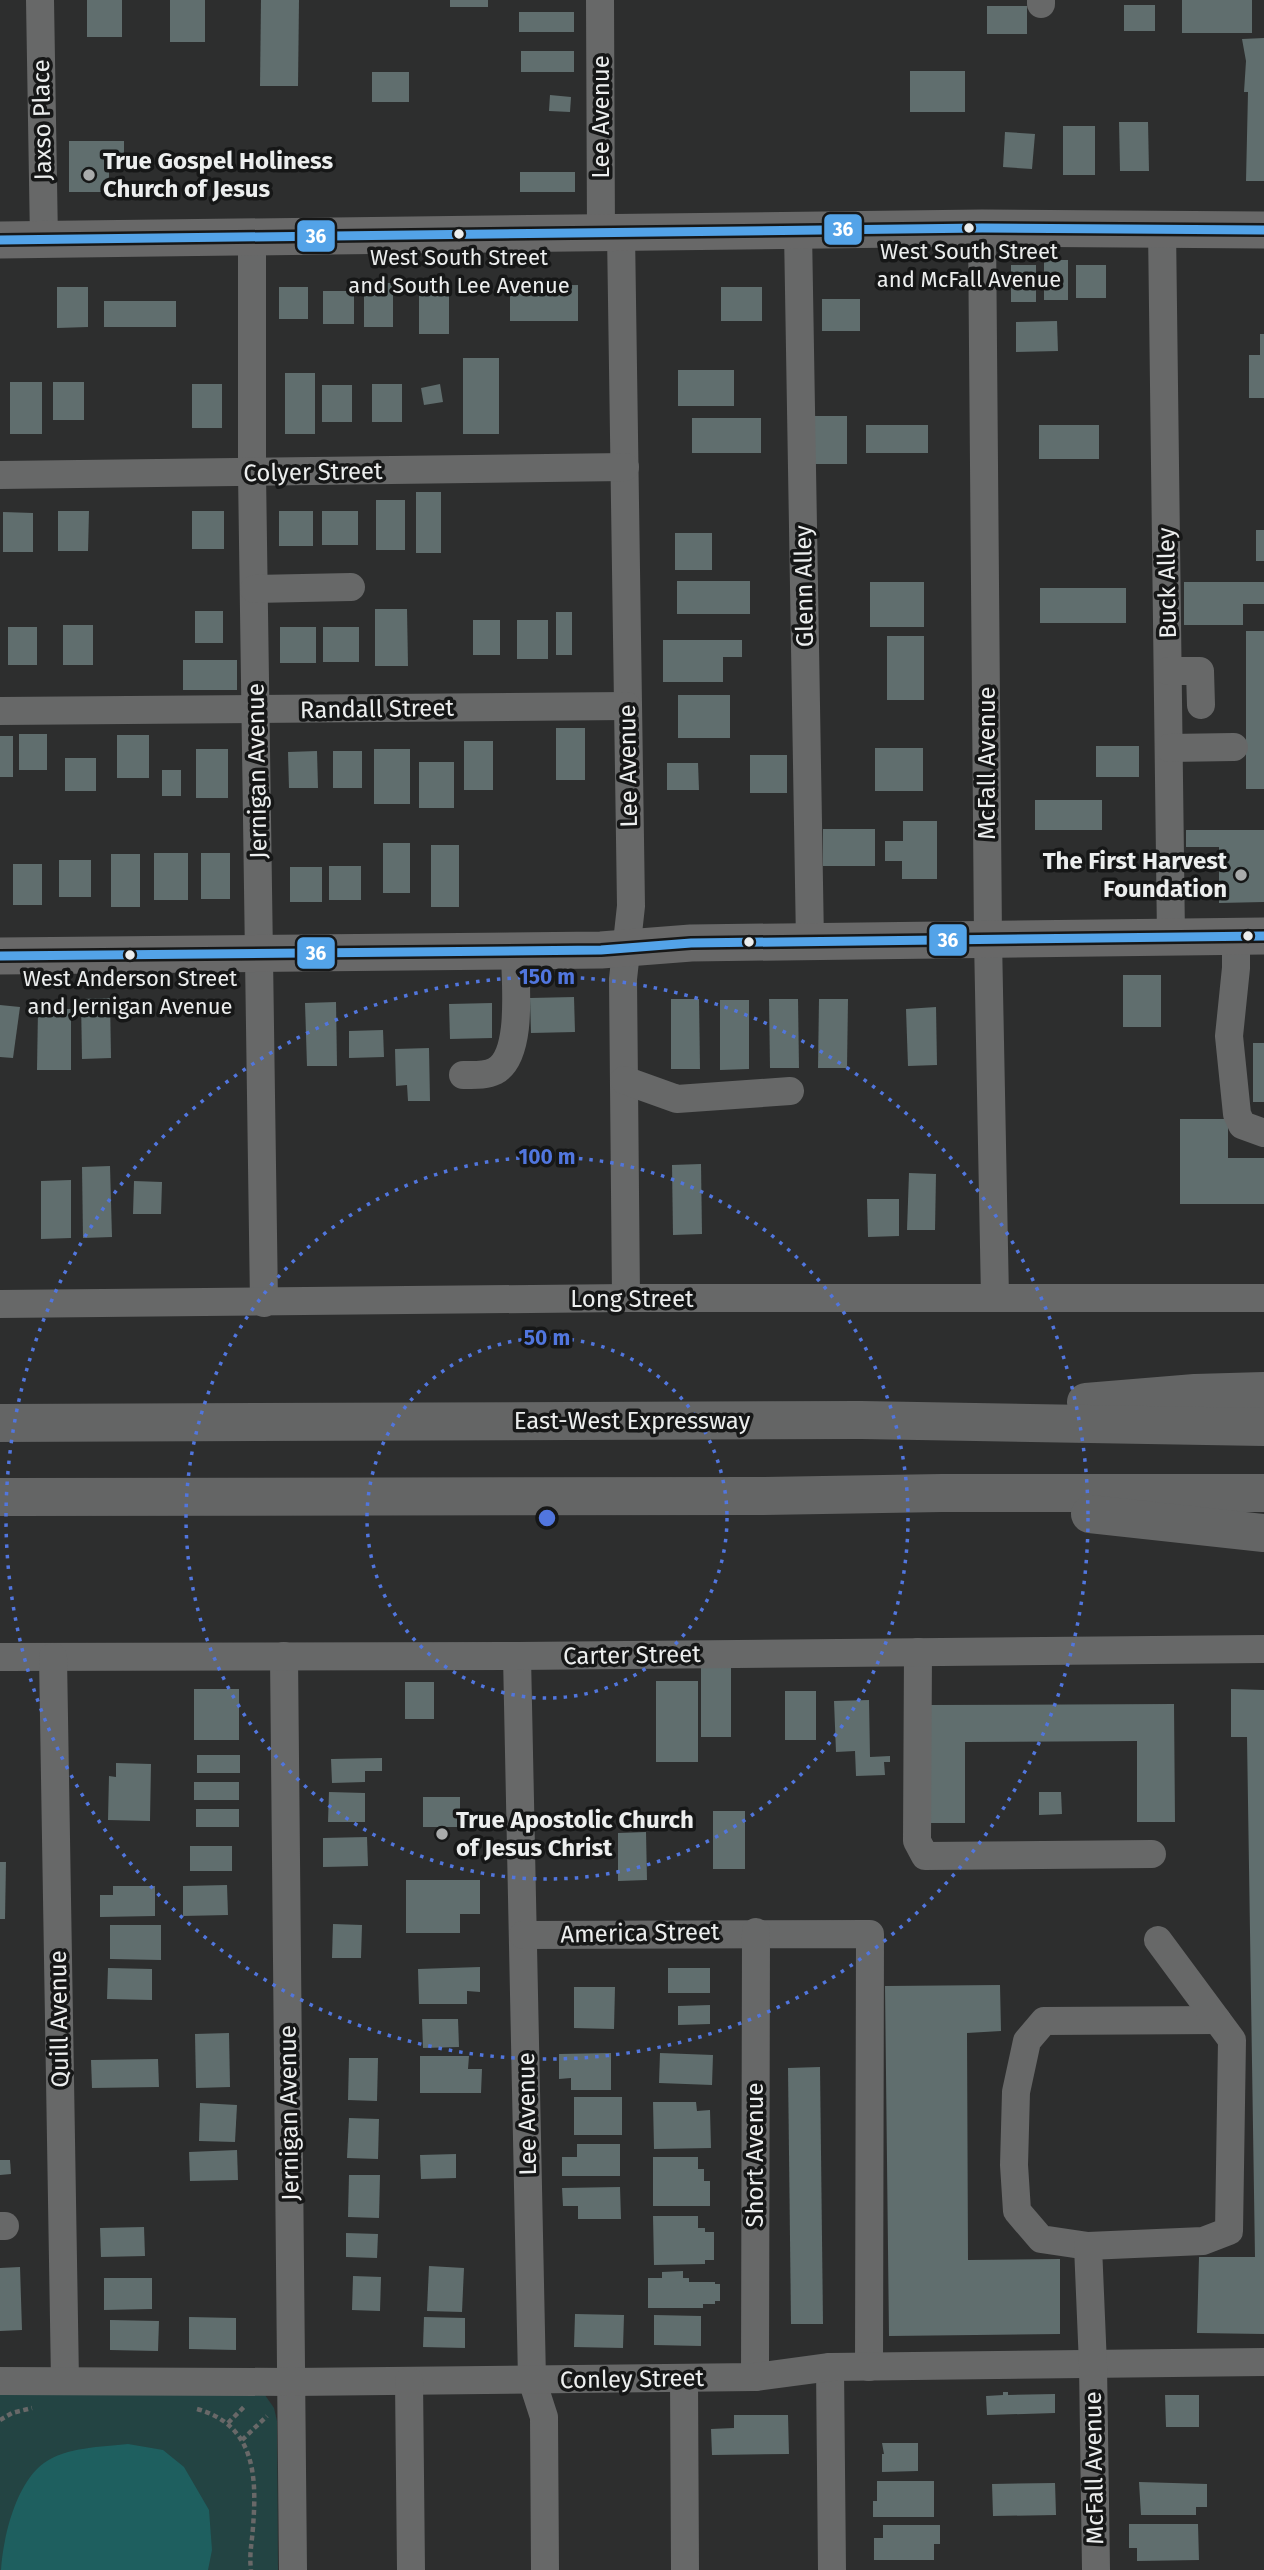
<svg xmlns="http://www.w3.org/2000/svg" width="1264" height="2570" font-family="'Fira Sans',sans-serif">
<style>
.green{fill:#234443}
.water{fill:#1e5f5f}
.building{fill:#606e6e}
.lines{fill:none;stroke-linecap:round;stroke-linejoin:round}
.path{stroke:#686868;stroke-width:4.5;stroke-dasharray:5 3.5;stroke-linecap:butt}
.minor{stroke:#676868;stroke-width:28}
.major{stroke:#686868;stroke-width:37}
.highway{stroke:#646565;stroke-width:38}
.bus-1-casing{stroke:#161717;stroke-width:14}
.bus-1{stroke:#53a3e8;stroke-width:9}
.ring{fill:none;stroke:#5176de;stroke-width:3.5;stroke-dasharray:3.5 7}
.poi-dot{fill:#a9abab;stroke:#161717;stroke-width:2.5}
.bus-dot{fill:#eceeee;stroke:#161717;stroke-width:2.5}
.labels{text-anchor:middle;stroke-width:7;stroke-linejoin:round;paint-order:stroke}
.bus-label{font-size:22px;fill:#eceeee;stroke:#161717}
.street-label{font-size:24px;fill:#eceeee;stroke:#161717}
.poi-label{font-size:24px;font-weight:bold;fill:#eceeee;stroke:#161717;text-anchor:start}
.centre{fill:#5176de;stroke:#161717;stroke-width:3.5}
.ring-label{font-size:21px;text-anchor:middle;font-weight:bold;fill:#5176de;stroke:#161717;stroke-width:7;stroke-linejoin:round;paint-order:stroke}
.line-badge{stroke:#161717;stroke-width:2.5}
.badge-label{font-size:19px;text-anchor:middle;font-weight:bold;fill:#fff}
</style>
<rect width="100%" height="100%" fill="#2d2e2e"/>
<path class="green" d="M0,2392L265,2395L274,2408L277,2421L278,2570H0Z"/>
<path class="water" d="M128,2444L163,2450L184,2467L209,2510L212,2550L208,2570H1C3,2537 16,2483 44,2463C66,2447 102,2447 128,2444Z"/>
<g class="building">
<rect x="87" y="0" width="35" height="37"/>
<rect x="170" y="0" width="35" height="42"/>
<path d="M261,0H299L298,86H260Z"/>
<rect x="450" y="0" width="38" height="7"/>
<rect x="1182" y="0" width="70" height="33"/>
<rect x="1124" y="5" width="31" height="26"/>
<rect x="987" y="6" width="40" height="28"/>
<rect x="519" y="12" width="55" height="20"/>
<path d="M1264,38V181H1246L1248,92H1244L1246,61L1242,39Z"/>
<rect x="521" y="51" width="53" height="21"/>
<rect x="910" y="71" width="55" height="41"/>
<rect x="372" y="72" width="37" height="30"/>
<path d="M550,95L571,97L570,112L549,111Z"/>
<path d="M1119,122H1148L1149,171H1120Z"/>
<rect x="1063" y="126" width="32" height="49"/>
<path d="M1005,132L1035,134L1032,169L1003,167Z"/>
<path d="M69,141H124V159H109V192H69Z"/>
<rect x="520" y="172" width="55" height="20"/>
<rect x="1044" y="260" width="24" height="40"/>
<rect x="1011" y="265" width="25" height="37"/>
<rect x="1076" y="265" width="30" height="33"/>
<rect x="419" y="281" width="30" height="53"/>
<rect x="364" y="283" width="29" height="44"/>
<path d="M578,285V321H510V286Z"/>
<path d="M57,287H88V327L57,328Z"/>
<rect x="279" y="287" width="29" height="32"/>
<rect x="721" y="287" width="41" height="34"/>
<rect x="323" y="291" width="31" height="33"/>
<rect x="822" y="299" width="38" height="32"/>
<rect x="104" y="301" width="72" height="26"/>
<path d="M1057,321L1058,351L1016,352V322Z"/>
<path d="M1260,334H1264V398H1249V355H1260Z"/>
<rect x="463" y="358" width="36" height="76"/>
<rect x="678" y="370" width="56" height="36"/>
<rect x="285" y="373" width="30" height="61"/>
<rect x="10" y="382" width="32" height="52"/>
<rect x="53" y="382" width="31" height="38"/>
<rect x="192" y="384" width="30" height="44"/>
<rect x="372" y="384" width="30" height="38"/>
<path d="M440,384L443,402L424,405L421,388Z"/>
<rect x="322" y="385" width="30" height="37"/>
<rect x="812" y="416" width="35" height="48"/>
<rect x="692" y="418" width="69" height="35"/>
<rect x="866" y="425" width="62" height="28"/>
<rect x="1039" y="425" width="60" height="34"/>
<rect x="416" y="492" width="25" height="61"/>
<rect x="376" y="500" width="29" height="50"/>
<path d="M58,511H89L88,551H58Z"/>
<rect x="192" y="511" width="32" height="38"/>
<rect x="279" y="511" width="34" height="35"/>
<rect x="322" y="511" width="36" height="34"/>
<path d="M3,512L33,513V552H3Z"/>
<rect x="1256" y="530" width="8" height="31"/>
<rect x="675" y="533" width="37" height="37"/>
<rect x="677" y="581" width="73" height="33"/>
<rect x="870" y="582" width="54" height="45"/>
<path d="M1184,582H1264V604H1243V625H1184Z"/>
<rect x="1040" y="588" width="86" height="35"/>
<path d="M375,609H407L408,666H375Z"/>
<rect x="195" y="611" width="28" height="32"/>
<rect x="556" y="612" width="16" height="43"/>
<rect x="473" y="620" width="27" height="35"/>
<rect x="517" y="620" width="31" height="39"/>
<rect x="63" y="625" width="30" height="40"/>
<rect x="8" y="627" width="29" height="38"/>
<rect x="280" y="627" width="36" height="36"/>
<rect x="323" y="627" width="36" height="35"/>
<rect x="1246" y="631" width="18" height="158"/>
<rect x="887" y="636" width="37" height="64"/>
<path d="M663,640H742V657H723V682H663Z"/>
<rect x="183" y="660" width="54" height="30"/>
<rect x="678" y="695" width="52" height="43"/>
<rect x="556" y="728" width="29" height="52"/>
<rect x="19" y="734" width="28" height="36"/>
<rect x="117" y="735" width="32" height="43"/>
<rect x="0" y="736" width="13" height="41"/>
<rect x="464" y="741" width="29" height="49"/>
<rect x="1096" y="746" width="43" height="31"/>
<rect x="875" y="748" width="48" height="43"/>
<rect x="196" y="749" width="32" height="49"/>
<rect x="374" y="749" width="36" height="55"/>
<path d="M317,751L318,788H289L288,752Z"/>
<rect x="333" y="751" width="29" height="37"/>
<rect x="750" y="755" width="37" height="38"/>
<rect x="65" y="758" width="31" height="33"/>
<rect x="419" y="762" width="35" height="46"/>
<path d="M667,763H698L699,790H667Z"/>
<rect x="162" y="770" width="19" height="26"/>
<rect x="1035" y="800" width="67" height="30"/>
<path d="M903,821H937V879H902V861H885V841H903Z"/>
<rect x="823" y="829" width="52" height="37"/>
<path d="M1186,830H1264V902L1219,903V847H1186Z"/>
<rect x="383" y="843" width="27" height="50"/>
<rect x="431" y="845" width="28" height="62"/>
<rect x="154" y="853" width="34" height="47"/>
<rect x="201" y="853" width="29" height="46"/>
<rect x="111" y="854" width="29" height="53"/>
<rect x="59" y="860" width="32" height="37"/>
<rect x="13" y="864" width="29" height="41"/>
<rect x="329" y="866" width="32" height="34"/>
<rect x="290" y="867" width="32" height="35"/>
<rect x="1123" y="975" width="38" height="52"/>
<path d="M574,997L575,1032L531,1033L530,998Z"/>
<path d="M110,998L111,1058L82,1059L81,999Z"/>
<path d="M671,999H699L700,1069H671Z"/>
<path d="M769,999H798L799,1068H770Z"/>
<path d="M819,999H848L847,1068H818Z"/>
<path d="M720,1000H749V1069L720,1070Z"/>
<path d="M336,1002L337,1066H307L305,1003Z"/>
<path d="M492,1003V1038L450,1039L449,1004Z"/>
<path d="M0,1005L20,1007L13,1058L0,1057Z"/>
<path d="M936,1007L937,1065L908,1066L906,1009Z"/>
<path d="M38,1009H71V1070H37Z"/>
<path d="M383,1030L384,1057L349,1058V1031Z"/>
<rect x="1253" y="1043" width="11" height="59"/>
<path d="M429,1048L430,1101H408L407,1085L396,1086L395,1049Z"/>
<path d="M1180,1119H1228V1158H1264V1204H1180Z"/>
<path d="M701,1164L702,1234L673,1235L672,1165Z"/>
<path d="M110,1166L112,1237L83,1238L82,1167Z"/>
<path d="M909,1173L936,1174L935,1230H907Z"/>
<path d="M71,1180V1238L41,1239V1181Z"/>
<path d="M134,1181L162,1182L161,1214H133Z"/>
<path d="M867,1199H899V1236L868,1237Z"/>
<rect x="701" y="1667" width="30" height="70"/>
<rect x="656" y="1681" width="42" height="81"/>
<rect x="405" y="1682" width="29" height="37"/>
<rect x="194" y="1689" width="45" height="51"/>
<path d="M1231,1689L1264,1690V2334L1197,2333L1199,2257H1255L1247,1737H1231Z"/>
<rect x="785" y="1691" width="31" height="49"/>
<path d="M869,1700L870,1757L890,1756V1762H884L885,1775L856,1776L855,1751L836,1752L834,1701Z"/>
<path d="M1174,1704L1175,1822H1137V1741L965,1742V1823H928L927,1705Z"/>
<rect x="197" y="1755" width="43" height="18"/>
<path d="M382,1758V1771H365V1782L332,1783L331,1759Z"/>
<path d="M116,1763L151,1764L150,1821L108,1820L109,1776L116,1777Z"/>
<rect x="194" y="1782" width="45" height="18"/>
<path d="M329,1792L365,1793V1822H328Z"/>
<path d="M1039,1792H1061L1062,1814L1039,1815Z"/>
<rect x="423" y="1797" width="37" height="30"/>
<rect x="196" y="1809" width="43" height="18"/>
<rect x="713" y="1811" width="32" height="58"/>
<path d="M646,1832L647,1880L618,1881V1833Z"/>
<path d="M367,1837L368,1866L323,1867V1838Z"/>
<rect x="190" y="1846" width="42" height="25"/>
<path d="M0,1862H6L5,1919H0Z"/>
<path d="M406,1880H480V1914H460V1933H406Z"/>
<path d="M227,1885L228,1915L183,1916V1886Z"/>
<path d="M113,1886H155V1916L100,1917V1895H113Z"/>
<path d="M333,1924L362,1925L361,1958H332Z"/>
<path d="M110,1925H161V1960L110,1959Z"/>
<path d="M480,1967V1992L467,1991V2004H419L418,1969Z"/>
<path d="M108,1968L152,1969V2000L107,1999Z"/>
<rect x="668" y="1968" width="42" height="25"/>
<path d="M1000,1985L1001,2031L967,2033L968,2260L1060,2259V2334L889,2336L885,1986Z"/>
<path d="M574,1987H615L614,2029L574,2028Z"/>
<path d="M710,2005V2024L678,2025V2006Z"/>
<path d="M422,2019H458L459,2047L423,2048Z"/>
<path d="M229,2033L230,2087L196,2088L195,2034Z"/>
<path d="M611,2053V2090H571V2078L559,2079V2054Z"/>
<path d="M660,2053L713,2055L712,2085L659,2083Z"/>
<path d="M420,2056H469L468,2069H482L481,2093H420Z"/>
<path d="M349,2058H378L377,2101L348,2100Z"/>
<path d="M158,2059L159,2087L92,2088L91,2060Z"/>
<path d="M820,2067L823,2324H791L788,2068Z"/>
<rect x="574" y="2097" width="48" height="38"/>
<path d="M653,2102H696L697,2111L710,2110L711,2148L654,2149Z"/>
<path d="M200,2103L237,2105L235,2142L199,2141Z"/>
<path d="M349,2118L379,2119L378,2159L347,2158Z"/>
<path d="M577,2144H620V2176H562V2157H577Z"/>
<path d="M237,2150L238,2180L190,2181L189,2152Z"/>
<path d="M456,2154V2178L421,2179L420,2155Z"/>
<path d="M653,2157H698V2169H704V2181H710V2206H653Z"/>
<path d="M0,2160H10L11,2174L0,2175Z"/>
<path d="M349,2175H380L379,2218L348,2217Z"/>
<path d="M620,2187L621,2219H578V2206H563L562,2188Z"/>
<path d="M653,2216H698V2228H705V2232H714V2260H705V2264L654,2265Z"/>
<path d="M144,2227L145,2256L101,2257L100,2228Z"/>
<path d="M346,2233L378,2234L377,2258L346,2257Z"/>
<path d="M429,2266L464,2268L462,2312L427,2311Z"/>
<path d="M20,2267L22,2330L0,2331V2268Z"/>
<path d="M683,2271V2278H689V2282H715V2284H720V2301H715V2304H703V2308H648V2278H662V2272Z"/>
<path d="M353,2276L381,2277L380,2311L352,2310Z"/>
<path d="M104,2278H152V2309L104,2310Z"/>
<path d="M575,2314L624,2315L623,2348L574,2347Z"/>
<path d="M654,2315L701,2316V2346L654,2345Z"/>
<path d="M189,2317L236,2318V2350L189,2349Z"/>
<path d="M424,2317L465,2318V2348L423,2347Z"/>
<path d="M110,2320L159,2321L158,2351L110,2350Z"/>
<path d="M1003,2392H1008V2395L1055,2394V2413L987,2415L986,2396L1003,2395Z"/>
<path d="M1165,2395H1199V2427H1166Z"/>
<path d="M734,2415H788L789,2454L712,2455L711,2429L734,2428Z"/>
<path d="M882,2443H918V2471L882,2472V2454H884Z"/>
<path d="M877,2481H934V2517H873V2501H877Z"/>
<path d="M1139,2482L1207,2484V2507H1196V2515H1141Z"/>
<path d="M1055,2483L1056,2515L993,2516L992,2484Z"/>
<path d="M1129,2524H1198L1199,2560L1137,2561V2548H1129Z"/>
<path d="M883,2525H940V2544H934V2560H874V2538H883Z"/>
</g>
<g class="lines">
<g class="path">
<path d="M197,2409C255,2425 257,2476 253,2527C252,2543 249,2554 251,2570"/>
<path d="M0,2420L12,2413L32,2408"/>
<path d="M228,2423L245,2406"/>
<path d="M242,2440L267,2416"/>
</g>
<g class="minor">
<path d="M40,0L44,240"/>
<path d="M600,0L601,233"/>
<path d="M1041,0V4"/>
<path d="M982,228L988,939L995,1298"/>
<path d="M1162,228L1171,937"/>
<path d="M798,231L810,942"/>
<path d="M621,233L631,906L623,979L626,1298"/>
<path d="M252,239V473L264,1303"/>
<path d="M0,475L625,467"/>
<path d="M254,589L351,587"/>
<path d="M1168,671H1200L1201,705"/>
<path d="M0,711L627,706"/>
<path d="M1169,748L1234,747"/>
<path d="M1236,937V968L1229,1036L1237,1114L1242,1125L1264,1133"/>
<path d="M463,1075C474,1075 485,1076 495,1071C524,1055 515,981 515,952"/>
<path d="M624,1080L677,1099L790,1091"/>
<path d="M0,1304L626,1298H1264"/>
<path d="M918,1652L917,1841L925,1856L1152,1854"/>
<path d="M284,1656L293,2570"/>
<path d="M517,1656L532,2380L544,2417L545,2570"/>
<path d="M0,1657L517,1656L1264,1649"/>
<path d="M53,1657L65,2381"/>
<path d="M523,1935L870,1934L869,2367"/>
<path d="M0,2226H5"/>
<path d="M1088,2246L1041,2239L1017,2211L1014,2165L1016,2092L1027,2041L1044,2021L1217,2020"/>
<path d="M830,2367L832,2570"/>
<path d="M755,2377L756,1932"/>
<path d="M684,2378L685,2570"/>
<path d="M0,2381L292,2382L755,2377L830,2367L1264,2362"/>
<path d="M409,2381L411,2570"/>
<path d="M1096,2570L1093,2365L1088,2246L1203,2241L1229,2231L1232,2040L1158,1940"/>
</g>
<g class="major">
<path d="M0,240L982,228L1264,230"/>
<path d="M0,956L601,950L691,943L1264,936"/>
</g>
<g class="highway">
<path d="M1086,1402L1195,1393L1264,1391"/>
<path d="M0,1423L861,1420L1264,1427"/>
<path d="M0,1497L764,1496L942,1493H1264"/>
<path d="M1090,1514L1264,1533"/>
</g>
<g class="bus-1-casing">
<g id="bus-1">
<path d="M0,240L982,228L1264,230"/>
<path d="M0,956L601,950L691,943L1264,936"/>
</g>
</g>
<use href="#bus-1" class="bus-1"/>
</g>
<g class="ring">
<circle cx="547" cy="1518" r="180"/>
<circle cx="547" cy="1518" r="361"/>
<circle cx="547" cy="1518" r="541"/>
</g>
<g class="poi-dot">
<circle cx="89" cy="175" r="7"/>
<circle cx="1241" cy="875" r="7"/>
<circle cx="442" cy="1834" r="7"/>
</g>
<g class="bus-dot">
<circle cx="969" cy="228" r="6"/>
<circle cx="459" cy="234" r="6"/>
<circle cx="1248" cy="936" r="6"/>
<circle cx="749" cy="942" r="6"/>
<circle cx="130" cy="955" r="6"/>
</g>
<g class="labels">
<g class="bus-label">
<text x="969" y="259">West South Street<tspan x="969" dy="28">and McFall Avenue</tspan></text>
<text x="459" y="265">West South Street<tspan x="459" dy="28">and South Lee Avenue</tspan></text>
<text x="130" y="986">West Anderson Street<tspan x="130" dy="28">and Jernigan Avenue</tspan></text>
</g>
<g class="street-label">
<text transform="translate(601 117) rotate(-90)" y="8">Lee Avenue</text>
<text transform="translate(42 120) rotate(-91)" y="8">Jaxso Place</text>
<text transform="translate(313 472) rotate(-1)" y="8">Colyer Street</text>
<text transform="translate(1167 583) rotate(-91)" y="8">Buck Alley</text>
<text transform="translate(804 586) rotate(-91)" y="8">Glenn Alley</text>
<text transform="translate(377 709) rotate(-1)" y="8">Randall Street</text>
<text transform="translate(987 763) rotate(-90)" y="8">McFall Avenue</text>
<text transform="translate(628 766) rotate(-91)" y="8">Lee Avenue</text>
<text transform="translate(257 771) rotate(-91)" y="8">Jernigan Avenue</text>
<text x="632" y="1307">Long Street</text>
<text x="632" y="1429">East-West Expressway</text>
<text transform="translate(632 1655) rotate(-1)" y="8">Carter Street</text>
<text transform="translate(640 1933) rotate(-1)" y="8">America Street</text>
<text transform="translate(59 2019) rotate(-91)" y="8">Quill Avenue</text>
<text transform="translate(289 2113) rotate(-91)" y="8">Jernigan Avenue</text>
<text transform="translate(527 2114) rotate(-91)" y="8">Lee Avenue</text>
<text transform="translate(755 2155) rotate(-90)" y="8">Short Avenue</text>
<text transform="translate(632 2379) rotate(-1)" y="8">Conley Street</text>
<text transform="translate(1094 2468) rotate(-91)" y="8">McFall Avenue</text>
</g>
<g class="poi-label">
<text x="103" y="169">True Gospel Holiness<tspan x="103" dy="28">Church of Jesus</tspan></text>
<text x="1227" y="869" text-anchor="end">The First Harvest<tspan x="1227" dy="28">Foundation</tspan></text>
<text x="456" y="1828">True Apostolic Church<tspan x="456" dy="28">of Jesus Christ</tspan></text>
</g>
</g>
<circle cx="547" cy="1518" r="10" class="centre"/>
<g class="ring-label">
<text x="547" y="984">150 m</text>
<text x="547" y="1164">100 m</text>
<text x="547" y="1345">50 m</text>
</g>
<g class="line-badge">
<rect x="823" y="213" width="40" height="33" rx="7" fill="#53a3e8"/>
<rect x="296" y="219" width="40" height="34" rx="7" fill="#53a3e8"/>
<rect x="928" y="923" width="40" height="34" rx="7" fill="#53a3e8"/>
<rect x="296" y="936" width="40" height="34" rx="7" fill="#53a3e8"/>
</g>
<g class="badge-label">
<text x="843" y="236">36</text>
<text x="316" y="243">36</text>
<text x="948" y="947">36</text>
<text x="316" y="960">36</text>
</g>
</svg>
